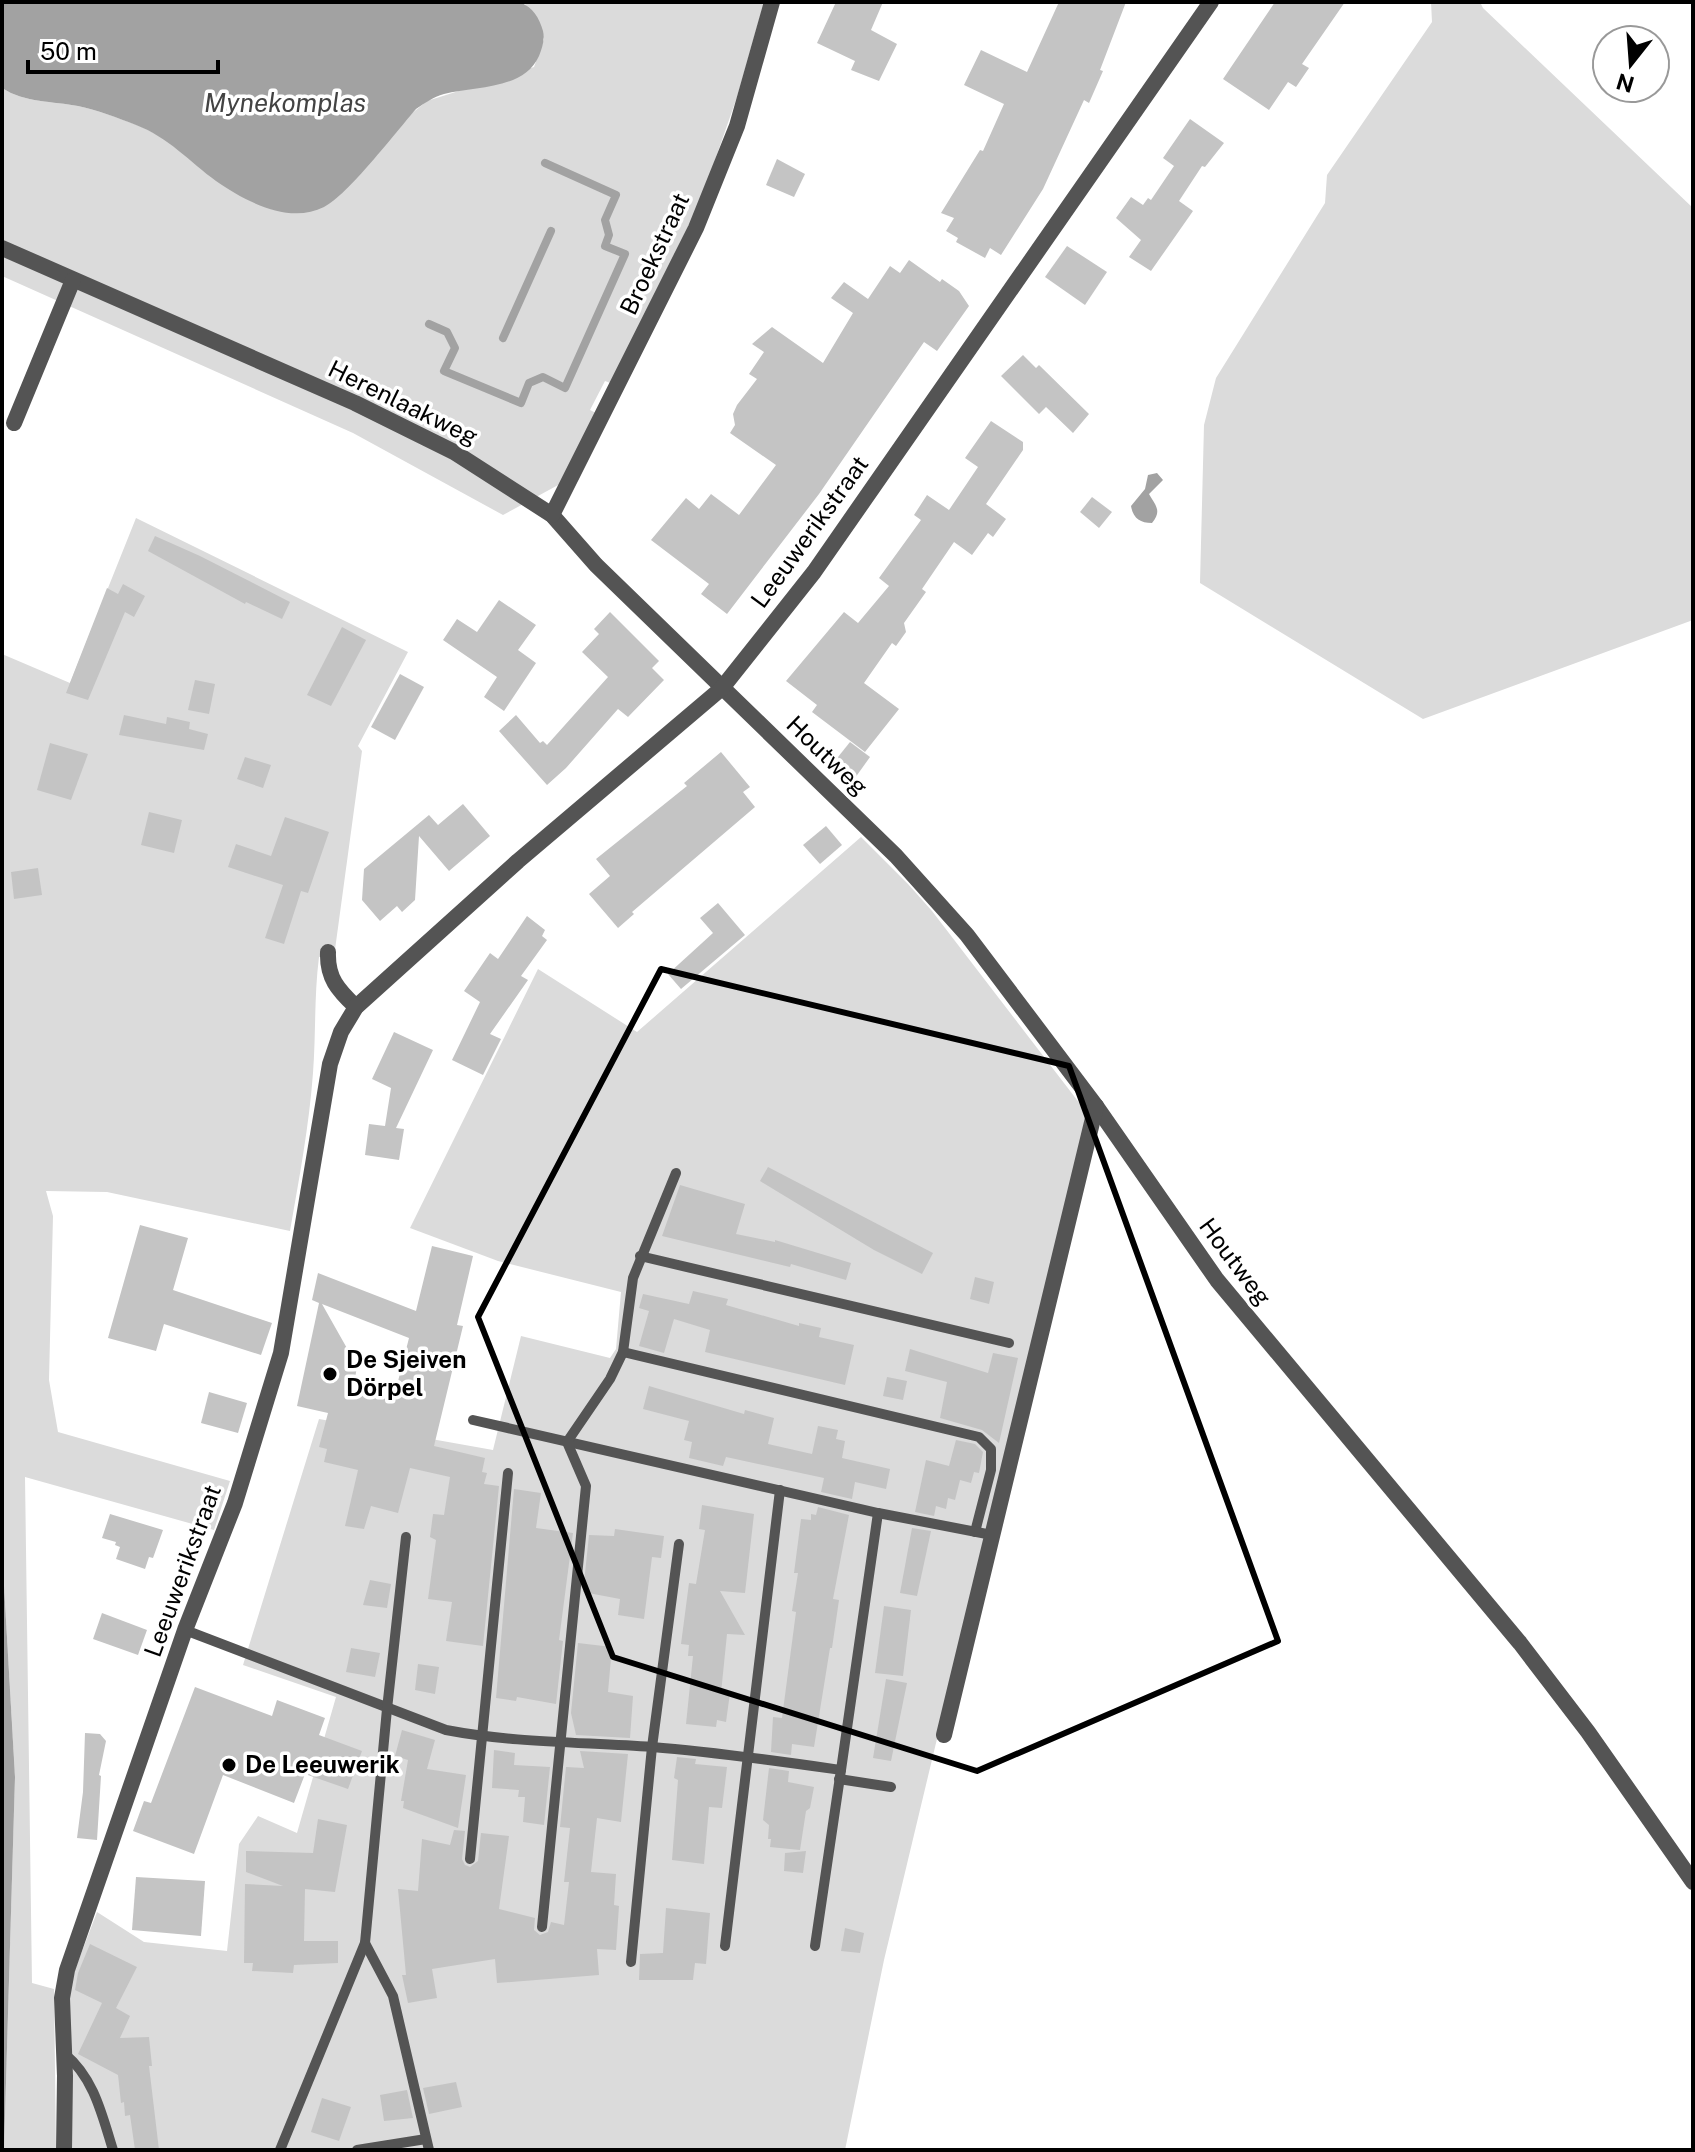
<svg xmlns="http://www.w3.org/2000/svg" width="1695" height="2152" font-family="'Public Sans',sans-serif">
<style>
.green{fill:#dbdbdb}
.water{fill:#a2a2a2}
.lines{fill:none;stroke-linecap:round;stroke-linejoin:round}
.stream{stroke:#a2a2a2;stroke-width:8}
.building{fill:#c4c4c4;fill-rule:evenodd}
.service{stroke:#545454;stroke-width:10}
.minor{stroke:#545454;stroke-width:16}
.marked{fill:none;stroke:#000;stroke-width:6;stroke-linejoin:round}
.poi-dot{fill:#000;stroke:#fff;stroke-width:3}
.labels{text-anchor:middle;stroke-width:7;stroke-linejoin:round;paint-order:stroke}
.street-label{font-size:24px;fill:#000;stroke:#fff}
.poi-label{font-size:24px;font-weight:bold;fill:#000;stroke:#fff;text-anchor:start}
.water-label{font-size:26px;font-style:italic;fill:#434343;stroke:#fff}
</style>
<rect width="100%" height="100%" fill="#fff"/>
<g class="green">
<path d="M520,2H764L737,97L708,180L691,223L613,384L605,381L590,410L598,414L560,484L503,515L353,433L2,276V88C25,103 53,101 78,106C98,110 118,118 137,125C195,148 220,199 289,213L427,101L534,67L544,39L525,4Z"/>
<path d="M1431,2H1480L1483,8L1693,208V620L1423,719L1200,583L1204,425L1216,378L1325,203L1327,175L1432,22Z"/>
<path d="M136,518L408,652L358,746L362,751L334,957H319C314,996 316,1034 313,1073C309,1127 299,1179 290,1231L107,1192L46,1191L53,1216L49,1380L58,1432L230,1481L214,1530L25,1477L32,1983L54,1989L56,2150H4L15,1777L2,1549V654L70,683Z"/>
<path d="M861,837L908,884L932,911L1087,1113L884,1960L845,2150H69L68,1988L97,1912L144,1942L227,1951L239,1844L258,1816L297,1833L336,1697L243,1665L319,1419L493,1450L521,1336L610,1358L616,1349L621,1292L498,1261L410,1228L538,969L637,1032Z"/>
</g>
<g class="water">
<path d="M2,2H520C533,8 539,17 543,31C545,40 542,48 539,56C524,90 475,86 444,94C433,97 425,103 416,109C396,132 347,196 324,207C289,225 245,201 216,181C190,162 168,137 136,125C118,118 98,110 78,106C53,101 25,103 2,88Z"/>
<path d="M1157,473L1163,480L1149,494C1156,506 1162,511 1152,523C1140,523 1133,518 1131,506L1145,489L1148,475Z"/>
<path d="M2,1550L15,1777L4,2150H2Z"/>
</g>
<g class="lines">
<g class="stream">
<path d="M429,324L447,332L455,348L444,371L521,403L529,383L543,377L565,388L625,254L605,246L609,235L605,220L616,195L545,163"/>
<path d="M503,338L551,231"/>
</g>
</g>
<g class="building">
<path d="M836,2H883L871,30L897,44L879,81L851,70L855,61L817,43Z"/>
<path d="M1059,2H1126L1100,70L1103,71L1089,103L1084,100L1043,189L1001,255L990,248L985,258L956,242L958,238L946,231L954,218L941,213L980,150L983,151L1004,104L964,85L981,50L1027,72Z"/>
<path d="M1275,2H1345L1302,64L1309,68L1296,87L1288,82L1269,110L1223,79Z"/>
<path d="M1190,119L1224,143L1205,167L1202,166L1179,201L1193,211L1151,271L1129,257L1141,240L1116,218L1131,197L1143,205L1148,198L1151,200L1174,166L1163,158Z"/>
<path d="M777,159L805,174L794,197L766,185Z"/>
<path d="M1067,246L1107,272L1085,305L1045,277Z"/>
<path d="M909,260L940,282L942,279L959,291L969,306L937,351L924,342L819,494L727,614L701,594L709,584L651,540L686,498L699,509L711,494L739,515L776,465L730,433L735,425L733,414L737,405L757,379L749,374L764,352L752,344L772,327L823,363L853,313L831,298L844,282L868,299L890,266L900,273Z"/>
<path d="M1023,355L1036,368L1039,365L1089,414L1073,433L1046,407L1039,414L1001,376Z"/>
<path d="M991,421L1023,442V450L986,504L1006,519L993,537L988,533L972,555L954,542L922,589L926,592L904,623L906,632L896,646L892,643L864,683L899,709L865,752L812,712L817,705L786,681L844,612L858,623L889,586L879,578L921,520L914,515L927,495L949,510L978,467L965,458Z"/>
<path d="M1092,497L1112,512L1099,528L1080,512Z"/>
<path d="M155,536L200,556L290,602L282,619L246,602L245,604L148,551Z"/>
<path d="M123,584L145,596L134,617L125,612L88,700L66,693L107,588L118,594Z"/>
<path d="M499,600L536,625L518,650L536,663L504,711L484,697L497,677L443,640L457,619L477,632Z"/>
<path d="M610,612L659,661L652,668L664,680L628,717L618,709L566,768L547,785L499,731L516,715L540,743L543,741L547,745L608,677L582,652L599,634L594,629Z"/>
<path d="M342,627L366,640L331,706L307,695Z"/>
<path d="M400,674L424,687L395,740L371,727Z"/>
<path d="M195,680L215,684L209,714L188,710Z"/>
<path d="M124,715L166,724L167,717L190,722L189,729L208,734L204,750L119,735Z"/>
<path d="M850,742L870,757L855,778L834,762Z"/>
<path d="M50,743L88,754L71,800L37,790Z"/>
<path d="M721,752L750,787L743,792L755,807L632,912L634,914L618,928L589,894L610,876L596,859L687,786L684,783Z"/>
<path d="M245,757L271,765L263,788L237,779Z"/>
<path d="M463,804L490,836L449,871L419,836L415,900L402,912L397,906L380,921L362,900L364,869L429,815L438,825Z"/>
<path d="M149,812L182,820L174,853L141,845Z"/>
<path d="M285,817L329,832L308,893L301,891L284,944L265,938L283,885L228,867L236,844L271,856Z"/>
<path d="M826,826L842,845L820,864L803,845Z"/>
<path d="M38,868L42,895L14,899L11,872Z"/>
<path d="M718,903L745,935L681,989L668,974L713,933L700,918Z"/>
<path d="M527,916L545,930L542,936L547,940L521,976L528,980L490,1034L501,1039L483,1075L452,1060L480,1002L464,991L490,953L498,959Z"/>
<path d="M394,1032L433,1050L396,1128L404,1129L399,1160L365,1155L369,1124L385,1126L391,1088L372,1079Z"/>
<path d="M768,1167L933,1253L922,1274L874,1250L760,1181Z"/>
<path d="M680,1185L745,1204L736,1234L775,1242V1240L851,1263L846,1280L791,1264L790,1267L662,1236Z"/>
<path d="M140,1225L188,1238L173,1290L272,1323L261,1355L164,1324L156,1351L108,1338Z"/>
<path d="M432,1246L473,1256L457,1325L463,1326L434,1446L485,1458L482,1472L487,1473L484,1484L499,1486L483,1646L446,1641L452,1602L428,1599L436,1540L430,1537L433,1514L444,1515L450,1477L410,1468L398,1513L371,1506L364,1529L345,1526L358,1470L324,1462L327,1449L319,1447L328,1413L297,1406L319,1303L312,1300L318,1273L416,1311ZM322,1304L409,1338L395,1393L354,1385L357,1366Z"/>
<path d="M975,1277L994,1282L989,1304L970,1299Z"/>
<path d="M693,1291L728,1299L726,1305L799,1326V1323L821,1328L819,1337L854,1345L845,1385L705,1352L710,1330L674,1319L664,1353L639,1346L649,1311L639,1308L643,1294L689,1304Z"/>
<path d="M910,1349L988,1373L993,1353L1018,1358L999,1443L982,1430L940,1418L947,1382L905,1371Z"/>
<path d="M887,1377L907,1381L903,1400L883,1396Z"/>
<path d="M649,1386L744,1414L745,1410L774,1418L768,1444L812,1454L818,1426L838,1430L836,1439L845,1441L842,1458L890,1469L886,1489L855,1482L852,1499L821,1492L824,1478L726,1457L723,1466L689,1458L692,1442L684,1440L689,1421L643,1409Z"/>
<path d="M209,1392L247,1403L238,1433L201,1423Z"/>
<path d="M956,1440L975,1444L983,1452L979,1473L974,1472L971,1483L960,1480L955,1500L948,1498L946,1509L936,1506L934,1516L915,1512L926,1460L949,1466Z"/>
<path d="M514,1489L541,1493L536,1528L573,1533L559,1640L563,1641L556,1704L517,1697L516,1701L496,1698Z"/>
<path d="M702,1505L754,1514L745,1593L720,1591L745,1635L727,1634L721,1693H730L726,1722L717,1720L716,1727L686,1724L693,1656H688L689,1645L681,1644L689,1583L696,1584L705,1530L699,1529Z"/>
<path d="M818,1507L849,1515L833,1599L839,1600L832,1648H830L814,1747L792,1744L791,1755L771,1752L773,1717L782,1718L796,1612L792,1611L798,1573H794L801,1519L811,1520V1514L816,1515Z"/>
<path d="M110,1514L163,1530L153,1558L149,1557L145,1569L116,1559L120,1547L115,1545L116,1542L102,1538Z"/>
<path d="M912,1528L931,1531L917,1596L900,1593Z"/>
<path d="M615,1529L664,1536L661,1558L652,1557L644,1619L618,1615L620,1599L583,1592L589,1535L614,1536Z"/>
<path d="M370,1580L391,1584L387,1608L363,1605Z"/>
<path d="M884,1606L911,1610L903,1676L875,1673Z"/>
<path d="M102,1613L147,1630L138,1655L93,1639Z"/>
<path d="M578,1643L612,1647L608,1692L633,1696L630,1738L576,1735L571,1713Z"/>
<path d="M351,1648L380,1653L375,1677L346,1672Z"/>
<path d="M418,1664L439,1667L435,1694L415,1690Z"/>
<path d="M886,1679L907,1683L891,1761L873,1758Z"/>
<path d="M195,1687L272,1716L277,1700L325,1718L319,1735L362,1751L348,1789L305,1774L294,1803L223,1775L194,1854L133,1831L144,1801L151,1803Z"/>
<path d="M402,1730L435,1740L427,1769L466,1775L458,1828L403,1808L404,1801H401L408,1760L395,1756Z"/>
<path d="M85,1733L100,1734L106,1741L99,1775L101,1776L97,1840L77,1838L83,1792Z"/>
<path d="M494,1750L515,1753L514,1765L550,1767L544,1825L523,1822L525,1797H518L519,1790L492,1788Z"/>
<path d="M580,1751L628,1754L621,1822L597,1818L591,1872L616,1874L614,1905L619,1906L616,1950L597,1949L599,1975L497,1983L495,1959L432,1969L437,1998L408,2003L402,1975H406L398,1889L418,1891L422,1839L450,1845L454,1830L465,1831L462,1859L465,1865L470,1867L478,1861L481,1833L509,1836L499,1909L535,1918L534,1930L540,1935L548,1932L551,1922L564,1925L569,1882H564L570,1828L560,1827L566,1767L584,1768Z"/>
<path d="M677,1757L696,1759L695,1764L727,1767L722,1808L709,1807L704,1864L672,1860L678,1780L674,1778Z"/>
<path d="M769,1768L789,1771L788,1782L814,1787L810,1808L806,1811L800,1850L770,1847L771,1839H768L769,1825L763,1820Z"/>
<path d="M318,1819L347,1825L335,1892L305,1889L304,1941H338V1963L294,1965L293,1973L252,1971L253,1963H244L245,1884L283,1886L246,1872V1851L313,1853Z"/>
<path d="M806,1851L803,1873L784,1871L785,1853Z"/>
<path d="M136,1877L205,1881L201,1936L132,1930Z"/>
<path d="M666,1908L710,1913L706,1964L695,1963L693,1980H639L640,1954L663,1953Z"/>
<path d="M845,1928L864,1933L860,1953L841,1951Z"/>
<path d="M90,1944L137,1967L116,2008L130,2016L120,2038L149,2037L152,2066H149L159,2150H135L130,2115L125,2116L124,2102L121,2103L118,2075L78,2054L102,2003L75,1990L78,1973Z"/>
<path d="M456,2082L462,2107L429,2114L423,2088Z"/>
<path d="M407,2090L413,2118L384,2121L380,2095Z"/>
<path d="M322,2098L351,2107L339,2141L311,2132Z"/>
</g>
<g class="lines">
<g class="service">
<path d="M640,1256L1009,1343"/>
<path d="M623,1352L979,1437L991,1449V1470L975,1532"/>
<path d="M473,1420L878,1513"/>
<path d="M185,1630L446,1730C514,1743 583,1742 652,1747C716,1752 778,1761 841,1770L878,1513L992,1535"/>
<path d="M839,1779L891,1787"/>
<path d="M470,1859L508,1473"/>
<path d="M542,1927L586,1486L567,1442L610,1379L623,1352L633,1278L676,1173"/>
<path d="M365,1943L393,1996L429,2150"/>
<path d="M725,1946L780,1490"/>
<path d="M815,1946L841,1770"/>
<path d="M631,1962L652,1747L679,1544"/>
<path d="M65,2054C94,2078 102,2115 113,2150"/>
<path d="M280,2150L365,1943L387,1709L406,1537"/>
<path d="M357,2150L426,2139"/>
</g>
<g class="minor">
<path d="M2,248L355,403L454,452L552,515L596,565L896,856L967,935L1096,1106L1217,1280L1520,1643L1588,1732L1693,1882"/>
<path d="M14,423L73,280"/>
<path d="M552,515L696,228L737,126L772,2"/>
<path d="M328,952C327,978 338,990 356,1007"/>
<path d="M944,1735L1096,1106"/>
<path d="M64,2150L65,2076L62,1998L67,1970L185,1630L235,1503L281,1353L330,1064L341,1032L356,1007L518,861L722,688L814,572L1211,2"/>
</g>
</g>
<path class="marked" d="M661,969L1069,1066L1278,1641L977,1771L613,1657L478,1317Z"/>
<g class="poi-dot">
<circle cx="330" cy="1374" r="8"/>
<circle cx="229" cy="1765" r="8"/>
</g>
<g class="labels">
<g class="street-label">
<text transform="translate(655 254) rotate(-65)" y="8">Broekstraat</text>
<text transform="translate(403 403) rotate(26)" y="8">Herenlaakweg</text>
<text transform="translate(810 532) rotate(-54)" y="8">Leeuwerikstraat</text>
<text transform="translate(827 756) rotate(44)" y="8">Houtweg</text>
<text transform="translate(1235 1262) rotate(53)" y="8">Houtweg</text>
<text transform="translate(183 1571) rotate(-70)" y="8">Leeuwerikstraat</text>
</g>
<g class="poi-label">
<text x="346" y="1368">De Sjeiven<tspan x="346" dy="28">Dörpel</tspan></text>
<text x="245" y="1773">De Leeuwerik</text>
</g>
<g class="water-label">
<text x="285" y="112">Mynekomplas</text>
</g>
</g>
<rect width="1695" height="2152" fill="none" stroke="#000000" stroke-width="8"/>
<g transform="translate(1631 64) rotate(197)"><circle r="38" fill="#ffffff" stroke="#999999" stroke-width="2"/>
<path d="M0-6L14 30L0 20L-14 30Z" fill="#000000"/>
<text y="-12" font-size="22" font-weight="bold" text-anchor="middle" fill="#000000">N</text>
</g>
<path d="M28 60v12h190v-12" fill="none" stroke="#000000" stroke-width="4"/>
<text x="40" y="60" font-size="24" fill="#000000" stroke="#ffffff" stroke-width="6" paint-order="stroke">50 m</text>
</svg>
